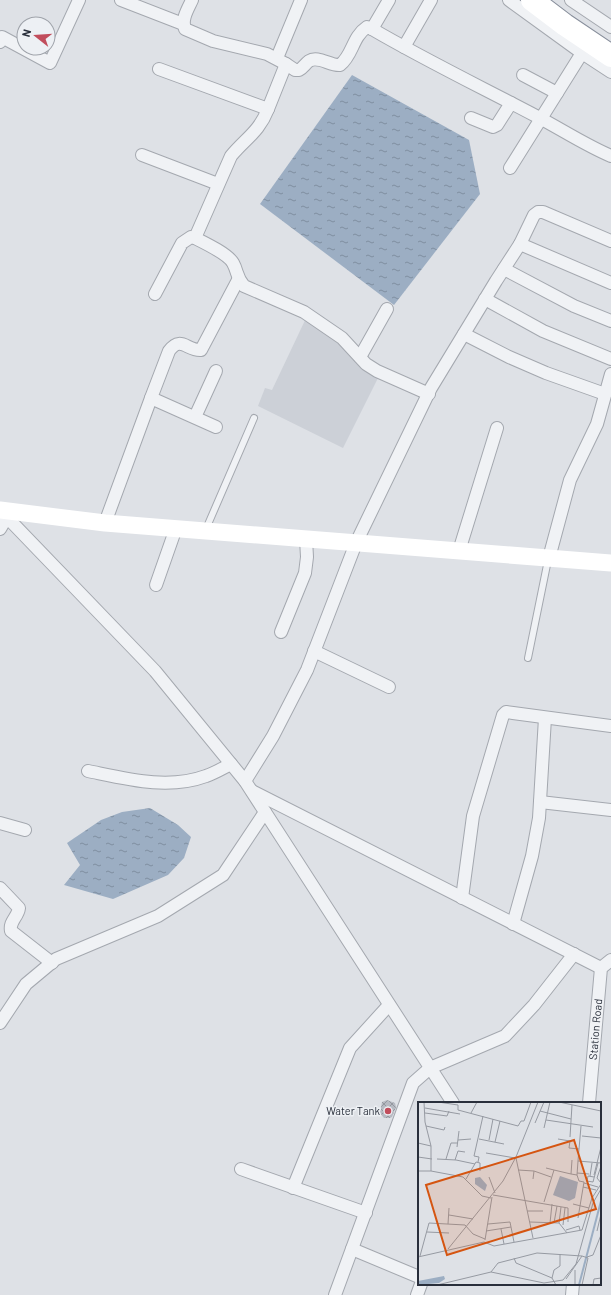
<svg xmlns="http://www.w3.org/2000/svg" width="611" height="1295" font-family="Barlow,sans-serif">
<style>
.built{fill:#ccd0d7}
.water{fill:url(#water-ripples)}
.building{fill:url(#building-cross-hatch)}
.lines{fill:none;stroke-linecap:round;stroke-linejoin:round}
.lane-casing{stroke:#a4a8af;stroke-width:8}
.street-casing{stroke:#a4a8af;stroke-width:14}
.highway-casing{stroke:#878e9b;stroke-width:24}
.lane{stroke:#f0f2f5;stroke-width:6}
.street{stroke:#f0f2f5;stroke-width:12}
.secondary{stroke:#fff;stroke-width:17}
.highway{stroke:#fff;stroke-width:22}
.poi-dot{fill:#c14d5c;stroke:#edf0f4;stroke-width:1.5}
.labels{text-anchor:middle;stroke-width:3;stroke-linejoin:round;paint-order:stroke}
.street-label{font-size:11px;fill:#292f3b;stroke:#edf0f4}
.poi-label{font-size:11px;fill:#292f3b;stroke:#edf0f4;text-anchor:end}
.inset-river{fill:none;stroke:#9caec3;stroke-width:2}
.inset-road{fill:none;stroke:#969aa2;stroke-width:1}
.view{fill:#d55511;fill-opacity:0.15;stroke:#d55511;stroke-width:2}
.inset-edge{fill:none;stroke:#292f3b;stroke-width:2}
</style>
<defs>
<pattern id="water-ripples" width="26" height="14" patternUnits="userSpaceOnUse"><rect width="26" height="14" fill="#9caec3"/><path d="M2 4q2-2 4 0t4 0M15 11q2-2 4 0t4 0" fill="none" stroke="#7f8ea0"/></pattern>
<pattern id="building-cross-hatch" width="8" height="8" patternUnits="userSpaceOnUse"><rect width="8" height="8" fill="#b6bac2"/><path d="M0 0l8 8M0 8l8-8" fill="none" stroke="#94989f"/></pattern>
</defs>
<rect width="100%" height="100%" fill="#dee1e6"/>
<path class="built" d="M308,314L380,374L343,448L258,406L265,388L272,390Z"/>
<g class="water">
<path d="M352,75L469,140L480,194L394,305L260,204Z"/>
<path d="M150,808L178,825L191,837L184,858L168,875L113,899L64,885L80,865L67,843L101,820L122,812Z"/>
</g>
<path class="building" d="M387,1100L395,1103L396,1107L392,1117L390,1118H384L380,1113L382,1102Z"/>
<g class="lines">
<g class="lane-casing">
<g id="lane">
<path d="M206,529L254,418"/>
<path d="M528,658L548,560"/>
</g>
</g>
<g class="street-casing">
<g id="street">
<path d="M121,0L183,24"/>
<path d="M192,0C188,9 181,19 185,29L213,41L267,54L286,64"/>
<path d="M509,0L582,53L611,72"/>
<path d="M571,0L611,27"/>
<path d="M372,29L389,0"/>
<path d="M0,42L2,37L50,63L79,0"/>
<path d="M404,47L431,0"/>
<path d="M277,58L301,0"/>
<path d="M159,69L268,109C259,132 246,138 231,156L195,238"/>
<path d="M523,75L557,93"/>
<path d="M268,109L286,64L295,70H299C303,68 305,64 309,61C318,55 330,66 340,65C353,55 352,37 367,27L372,29C425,60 481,87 536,116C561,129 585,145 611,156"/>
<path d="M471,118L493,127L497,125L511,103"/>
<path d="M142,155L218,184"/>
<path d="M510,168L582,53"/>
<path d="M520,244L611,283"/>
<path d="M504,269L574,306L611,321"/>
<path d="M155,294L182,243L191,237L195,238C205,243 228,254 233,263C238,272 236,277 244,286L304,312L342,338L366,364L377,371L429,394"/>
<path d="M485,299L543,331L611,359"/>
<path d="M464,334L509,357L546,373L605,394"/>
<path d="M360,357L387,309"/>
<path d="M195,417L216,371"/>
<path d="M216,427L151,398L169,351C181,335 187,351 201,350L238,280"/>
<path d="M0,510L155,671L245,781L453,1103"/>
<path d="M105,523L151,398"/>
<path d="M0,529L7,517"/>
<path d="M459,551L497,428"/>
<path d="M549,558L570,480L597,424L611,374"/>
<path d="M156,585L176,528"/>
<path d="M281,632L305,573L307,557L306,539"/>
<path d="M314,651L389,687"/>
<path d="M88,771C127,779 168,790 206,776C215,773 223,768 231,764"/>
<path d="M245,781L273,736L307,670L356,543L431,388L496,281L520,244L534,215L538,212H543L611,241"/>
<path d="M252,791L601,968"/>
<path d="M540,802L611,810"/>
<path d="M0,823L25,830"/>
<path d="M0,888L19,908C18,917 9,921 11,931L52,963"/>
<path d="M462,898L473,816L503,715L506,712L513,713L611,726"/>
<path d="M513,924L532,856L539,818L545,718"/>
<path d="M0,1023L26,984L56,959L158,916L223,875L265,812"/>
<path id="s1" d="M589,1103L601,968L611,960"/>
<path d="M241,1169L366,1213"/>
<path d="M293,1188L350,1048L389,1005"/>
<path d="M352,1249L419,1277"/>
<path d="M335,1295L413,1083L430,1068L505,1036L534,1005L574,954"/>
<path d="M417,1295L421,1284"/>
<path d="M572,1295L573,1284"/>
</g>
</g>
<g class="highway-casing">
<path id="highway" d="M532,0L565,25L611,56"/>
</g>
<use href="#lane" class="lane"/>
<use href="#street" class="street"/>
<path class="secondary" d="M0,510L105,523L611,563"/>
<use href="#highway" class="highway"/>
</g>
<circle class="poi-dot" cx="388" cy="1111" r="4"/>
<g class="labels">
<g class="street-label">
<text dy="4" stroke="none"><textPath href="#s1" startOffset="74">Station Road</textPath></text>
</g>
<g class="poi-label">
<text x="380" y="1115">Water Tank</text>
</g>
</g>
<g transform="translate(418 1102)">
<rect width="183" height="183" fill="#dee1e6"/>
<path d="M142,74L160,80L157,96L151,99L135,93ZM62,75L69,83L67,89L57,82V76ZM26,174L27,177L21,181L0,183V179Z" fill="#9caec3"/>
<path class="inset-river" d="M161,183L183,99"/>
<path class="inset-road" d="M6,0L7,20L13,44V69M20,0L40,3V8L100,24L103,19H106L113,0M141,0L183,9M7,6L42,12M122,9L153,17M7,11L29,14L31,9M53,11L59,0M128,18L175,25M117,21L126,0M8,24L26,28L27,25M126,26L132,0M164,34L183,36M152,35L154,3M61,37L86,42M140,37L152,39L151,46L161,47L160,59M40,38L53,37M71,38L75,17M77,40L82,19M0,41L13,44M39,45L41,29M161,47L163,24M68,51L97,56M0,55L14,57M98,56L115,136M19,57L38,58L57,62M28,57L33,41H39M37,58L40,49L47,50M60,60L61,55L56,54L65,14M183,64L179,76L183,81M100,68L116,69M136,68L153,72L154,58M0,69H13L45,75L64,94L73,96M159,71L171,72M153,72L159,73L161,79L166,80L160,116M159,73L160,59L183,61M176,73L183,45M172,74L174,61M71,75L77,91M176,75L170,74L169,79L175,80L180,61M48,77L58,60L62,61V69M115,77L116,69L133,75M166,81L180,85M165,85L178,88M75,93L150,106V120M126,100L136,68L128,66M155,102L171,106M109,109H125M31,113L55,117M112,120L141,121L149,131M132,121L134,102M136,121L139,104M141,121L143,105M30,122L31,106M70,122L92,120L96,140M145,123L147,106M83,127L86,142M148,128L161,124L162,128M68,129L93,125M179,129L183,112M9,130L31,131M67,138L74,95M30,147L85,79L98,55L120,0M2,154L11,121L47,123L55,132L67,137M0,155L66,140L76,144L164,128L174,96L183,82M169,155L175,153L183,133M96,156L98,161L134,176L138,183M157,168V183M73,170L80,161L119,151L164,154L170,156L164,183M134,176L136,168L142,164V152M148,177L164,154M19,183L73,170L126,181L145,178L158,162L175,101L183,87M175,183L176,177L183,176"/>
<path class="view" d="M156,38L178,107L29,153L8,83Z"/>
<rect width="183" height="183" class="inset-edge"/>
</g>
<g transform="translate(36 36) rotate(287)"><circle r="19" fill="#edf0f4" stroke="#9fa3aa"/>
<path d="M0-3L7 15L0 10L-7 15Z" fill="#c14d5c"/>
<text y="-6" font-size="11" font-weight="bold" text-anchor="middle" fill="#292f3b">N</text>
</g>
</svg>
